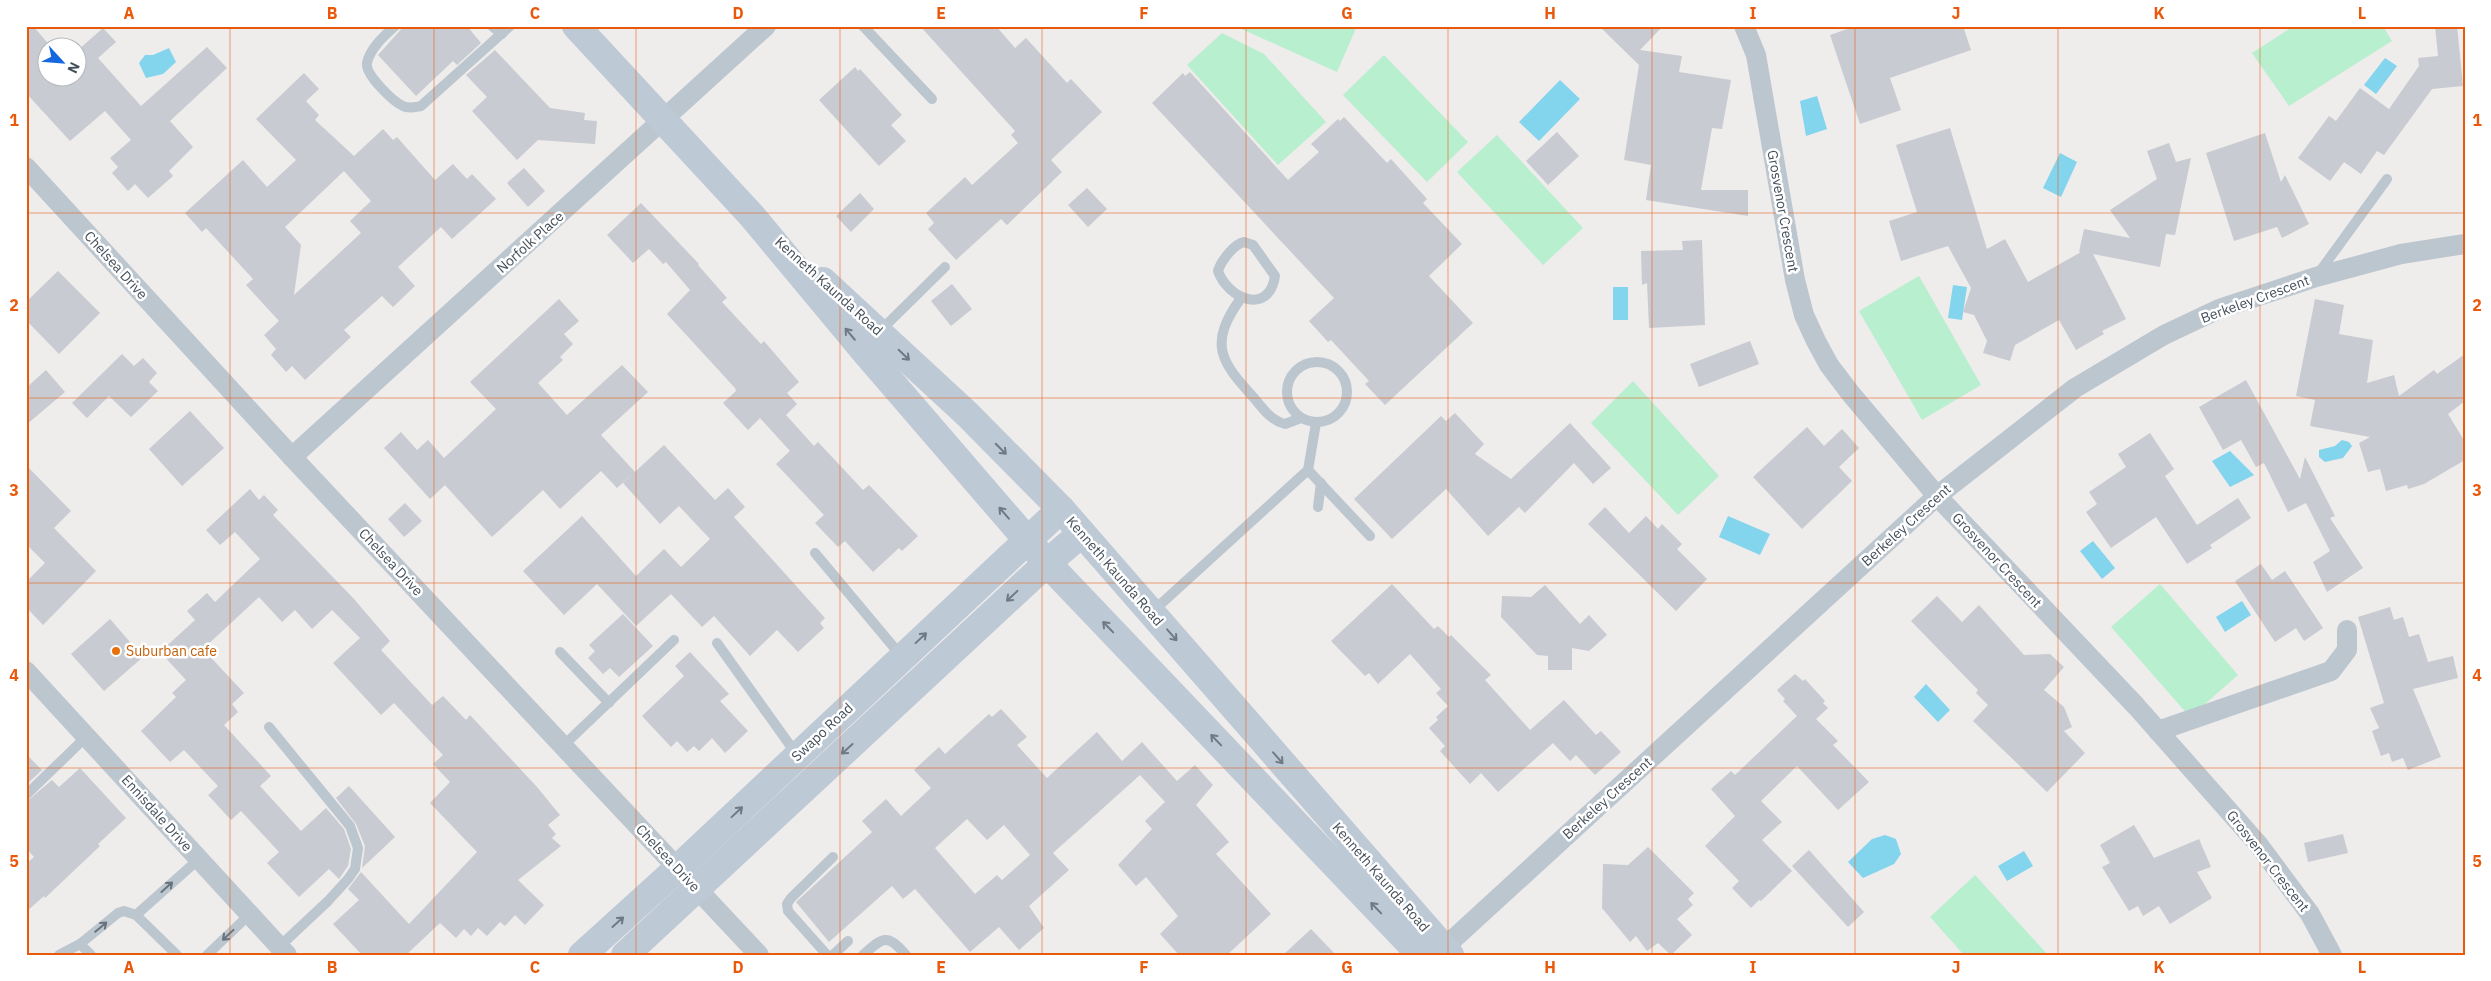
<svg xmlns="http://www.w3.org/2000/svg" width="2491" height="981" font-family="'IBM Plex Sans',sans-serif">
<style>
.green{fill:#b8efcf}
.water{fill:#83d4ed}
.building{fill:#c8cbd1;fill-rule:evenodd}
.lines{fill:none;stroke-linecap:round;stroke-linejoin:round}
.lane{stroke:#bcc6cf;stroke-width:10}
.street{stroke:#bcc6cf;stroke-width:20}
.secondary{stroke:#bec9d6;stroke-width:28}
.oneway{stroke:#6f7a85}
.oneway2{stroke:#68737d}
.grid{fill:none;stroke:#e8590c;stroke-width:1;stroke-opacity:0.55}
.food-dot{fill:#e8710a;stroke:#fff;stroke-width:2}
.labels{text-anchor:middle;stroke-width:5;stroke-linejoin:round;paint-order:stroke}
.street-label{font-size:14px;fill:#444f5a;stroke:#fff}
.food-label{font-size:14px;fill:#c56008;stroke:#fff;text-anchor:start}
.neatline{fill:none;stroke:#e8590c;stroke-width:2}
.grid-label{font-size:16px;text-anchor:middle;font-weight:bold;fill:#e8590c}
</style>
<rect width="100%" height="100%" fill="#efecec"/>
<g class="green">
<path d="M1235,26H1357L1337,72Z"/>
<path d="M2294,26H2383L2392,41L2289,106L2252,53Z"/>
<path d="M1222,33L1264,54L1326,122L1278,165L1187,65Z"/>
<path d="M1384,55L1468,142L1427,182L1343,95Z"/>
<path d="M1497,135L1583,228L1543,265L1457,172Z"/>
<path d="M1919,276L1981,385L1922,420L1859,311Z"/>
<path d="M1633,381L1719,476L1678,515L1591,423Z"/>
<path d="M2160,584L2238,675L2190,717L2111,627Z"/>
<path d="M1975,875L2048,955H1964L1930,917Z"/>
</g>
<g class="water">
<path d="M169,48L176,62L163,74L146,78L139,63L145,55H153Z"/>
<path d="M2385,58L2397,66L2376,94L2364,85Z"/>
<path d="M1560,80L1580,99L1539,141L1519,122Z"/>
<path d="M1817,96L1827,129L1806,136L1800,101Z"/>
<path d="M2060,153L2077,162L2061,197L2043,188Z"/>
<path d="M1953,285L1967,287L1962,320L1948,318Z"/>
<rect x="1613" y="287" width="15" height="33"/>
<path d="M2342,440L2349,442L2352,446L2343,458L2325,462L2319,457V450L2335,446Z"/>
<path d="M2230,451L2254,475L2230,487L2212,461Z"/>
<path d="M1728,516L1770,534L1760,555L1719,537Z"/>
<path d="M2093,541L2115,568L2102,579L2080,551Z"/>
<path d="M2242,601L2251,615L2225,632L2216,617Z"/>
<path d="M1926,684L1950,710L1938,722L1914,697Z"/>
<path d="M1885,835L1896,839L1901,854L1894,864L1863,878L1848,862L1872,839Z"/>
<path d="M2024,851L2033,866L2007,881L1998,866Z"/>
</g>
<g class="building">
<path d="M26,26H33L52,48H48V78H78V50L103,28L116,42L98,58L141,106L207,47L227,68L170,121L193,147L169,171L173,176L148,198L135,184L128,191L112,173L118,167L110,158L131,140L105,111L70,141L26,93Z"/>
<path d="M404,26H467L481,43L457,65L453,61L416,96L378,55Z"/>
<path d="M920,26H996L1015,48L1026,38L1067,83L1071,79L1102,112L1051,160L1062,172L1007,225L1001,219L956,260L928,229L934,223L926,213L965,177L972,185L1018,143L1011,135L1015,131Z"/>
<path d="M1599,26H1663L1640,50L1682,56L1679,72L1731,80L1722,129L1712,128L1701,190H1748V216L1646,200L1651,165L1624,160L1639,65Z"/>
<path d="M1856,26H1963L1971,50L1890,78L1901,110L1860,124L1830,35Z"/>
<path d="M2435,26H2457L2463,86L2432,89L2384,155L2377,151L2361,174L2344,162L2330,181L2298,158L2329,116L2336,121L2360,88L2389,109L2419,66L2418,58L2438,56Z"/>
<path d="M495,50L550,108L585,113L584,120L597,121L595,144L538,140L517,160L472,111L487,97L466,75Z"/>
<path d="M855,67L858,71L860,69L902,115L891,125L906,141L879,166L819,100Z"/>
<path d="M1190,72L1288,180L1319,152L1311,144L1338,119L1340,121L1344,117L1387,163L1391,159L1427,199L1423,203L1462,244L1429,276L1473,323L1385,405L1365,384L1369,381L1331,340L1328,342L1309,321L1334,298L1152,103L1183,73L1185,76Z"/>
<path d="M304,73L319,89L306,101L319,115L315,120L354,156L383,129L393,140L397,137L435,180L453,164L467,179L472,174L496,199L452,239L441,227L398,267L415,286L393,307L382,296L344,330L351,337L305,380L292,366L286,372L271,355L276,349L264,335L279,321L246,285L253,279L206,228L202,232L185,213L243,160L267,187L296,160L256,119ZM344,171L371,201L350,221L361,233L294,295L301,245L285,227Z"/>
<path d="M1950,128L1987,249L2005,239L2028,282L2081,252H2079L2084,229L2130,238L2110,210L2157,179L2147,151L2169,143L2176,162L2191,158L2175,235L2166,234L2160,267L2093,254L2126,319L2102,331L2104,334L2076,350L2059,320L2015,345L2010,361L1983,353L1987,341L1974,315L1963,312L1971,288L1948,246L1901,261L1889,221L1917,212L1896,145Z"/>
<path d="M1557,132L1579,156L1548,185L1526,161Z"/>
<path d="M2265,133L2281,182L2285,175L2309,224L2282,238L2277,227L2234,241L2206,153Z"/>
<path d="M524,168L545,191L528,207L507,183Z"/>
<path d="M1087,188L1107,209L1088,227L1068,205Z"/>
<path d="M860,193L874,209L851,232L836,216Z"/>
<path d="M641,203L699,264L698,265L727,298L722,302L761,344L764,341L799,382L787,393L797,404L786,415L814,446L818,442L863,490L869,485L918,536L902,551L899,548L873,572L845,541L838,547L815,523L824,515L776,464L790,451L760,418L748,430L723,403L736,391L735,388L667,314L690,290L666,262L663,264L649,249L633,263L607,235Z"/>
<path d="M1702,240L1705,325L1649,328L1647,283L1642,285L1641,251L1683,250L1682,241Z"/>
<path d="M58,271L100,313L59,354L26,320V302Z"/>
<path d="M952,284L972,309L951,326L931,301Z"/>
<path d="M559,299L579,321L564,334L573,344L560,357L563,360L538,383L567,415L622,365L648,392L601,435L635,472L617,488L601,471L560,509L543,490L492,537L445,485L430,499L384,448L401,432L417,450L428,440L444,458L496,409L470,382Z"/>
<path d="M2315,299L2344,305L2339,334L2373,340L2367,383L2394,375L2399,396L2434,370L2437,374L2465,354V401L2448,414L2465,442V460L2424,484L2408,489L2407,485L2386,491L2380,469L2368,472L2359,443L2370,437L2310,426L2315,400L2296,396Z"/>
<path d="M1750,341L1759,364L1699,387L1690,364Z"/>
<path d="M122,354L134,366L143,358L157,373L149,382L158,391L131,417L109,396L87,418L72,403Z"/>
<path d="M46,370L65,392L26,425V388Z"/>
<path d="M2246,380L2300,479L2305,457L2335,516L2330,518L2363,568L2327,592L2313,562L2330,551L2306,503L2288,512L2264,463L2256,467L2241,440L2223,450L2199,407Z"/>
<path d="M190,411L224,448L182,486L149,449Z"/>
<path d="M1455,413L1484,444L1475,454L1511,479L1570,423L1611,468L1593,484L1574,463L1525,513L1519,507L1488,536L1446,489L1392,539L1354,499L1441,416L1446,421Z"/>
<path d="M1807,427L1824,446L1842,429L1859,448L1839,467L1852,481L1802,529L1753,477Z"/>
<path d="M2150,433L2174,469L2165,476L2197,525L2238,498L2251,518L2210,545L2212,548L2187,564L2156,517L2111,548L2086,512L2097,504L2089,492L2126,467L2118,454Z"/>
<path d="M664,445L715,500L728,488L745,507L734,517L825,618L820,623L824,628L798,652L777,630L750,656L714,616L702,627L671,594L636,626L597,584L564,615L523,571L582,516L636,576L664,549L681,567L710,539L679,506L660,524L623,483Z"/>
<path d="M26,465L71,511L54,528L96,571L43,625L26,607V582L45,563L26,544Z"/>
<path d="M250,489L259,500L264,495L278,510L273,515L354,599L390,641L381,650L432,705L443,696L466,720L470,715L537,787L560,815L548,825L556,834L552,838L561,846L518,880L544,905L525,925L515,915L505,926L500,922L487,936L478,928L471,936L464,929L456,938L440,923L406,955H362L333,924L359,900L348,889L361,872L409,924L477,852L430,803L450,782L433,764L443,755L394,703L381,715L333,663L360,638L332,610L312,629L295,610L282,622L259,597L203,649L244,693L232,704L238,712L224,725L271,776L260,786L301,831L326,808L344,829L351,849L348,866L339,879L329,869L299,897L267,863L279,852L241,811L231,820L208,795L218,786L184,750L170,762L141,731L176,697L172,693L186,680L160,652L195,620L187,611L207,593L215,602L260,559L235,532L220,545L206,530Z"/>
<path d="M405,503L422,521L404,537L388,519Z"/>
<path d="M1605,507L1629,533L1646,516L1658,529L1662,524L1682,544L1677,549L1707,579L1676,611L1588,524Z"/>
<path d="M2261,564L2272,580L2285,571L2323,628L2304,641L2296,628L2275,642L2235,581Z"/>
<path d="M1392,584L1434,629L1438,626L1449,637L1451,635L1491,675L1485,680L1530,730L1564,700L1596,735L1601,731L1621,752L1595,775L1576,755L1570,761L1553,743L1498,792L1481,773L1470,784L1440,751L1445,746L1429,728L1438,720L1436,717L1448,706L1436,693L1441,689L1410,654L1378,684L1369,673L1365,676L1331,641Z"/>
<path d="M1545,585L1580,624L1589,615L1607,635L1589,651L1572,648V670H1548V656L1537,655L1501,617L1502,596L1531,597Z"/>
<path d="M1937,596L1962,622L1979,605L2024,655L2050,654L2064,667L2044,690L2064,707L2072,727L2064,731L2085,753L2047,792L1973,721L1988,705L1976,693L1978,690L1911,621Z"/>
<path d="M2390,607L2394,620L2403,617L2409,637L2419,634L2428,662L2453,656L2458,678L2413,689L2441,757L2408,770L2403,758L2392,762L2389,753L2381,756L2372,731L2379,728L2370,708L2384,703L2358,617Z"/>
<path d="M623,614L653,646L619,677L610,668L603,674L588,658L595,651L589,645Z"/>
<path d="M110,619L143,657L104,691L71,654Z"/>
<path d="M690,652L729,694L720,701L748,731L725,753L712,738L699,751L694,746L687,752L677,741L671,747L642,716L684,676L675,666Z"/>
<path d="M1795,674L1803,681L1805,679L1825,701L1823,703L1828,708L1816,719L1838,741L1833,745L1869,782L1838,810L1797,766L1761,801L1782,822L1762,840L1792,871L1761,901L1759,900L1751,908L1732,888L1739,881L1705,846L1735,816L1711,789L1731,771L1735,775L1797,716L1783,701L1785,699L1777,690Z"/>
<path d="M1001,709L1027,737L1017,745L1047,778L1097,732L1122,761L1142,742L1177,781L1195,765L1213,785L1196,805L1229,842L1216,854L1271,914L1227,955H1179L1160,934L1178,916L1146,877L1136,886L1118,865L1152,829L1145,821L1165,802L1140,775L1053,853L1069,870L1029,906L1044,928L1019,950L999,927L970,952L915,889L903,899L892,886L829,942L796,902L872,832L862,821L886,799L901,816L931,788L914,770L939,747L945,754L989,714L992,717ZM967,819L987,840L1004,825L1030,855L1002,880L997,875L975,894L935,848Z"/>
<path d="M26,754L42,770L26,785Z"/>
<path d="M80,768L126,818L98,844L100,846L45,898L44,896L26,912V864L34,857L26,848V802L52,780L59,787Z"/>
<path d="M349,786L395,837L362,868L365,846L356,824L336,798Z"/>
<path d="M2134,825L2154,858L2199,839L2211,867L2197,872L2212,898L2170,924L2159,906L2143,916L2138,906L2129,911L2102,867L2110,863L2100,845Z"/>
<path d="M2343,834L2348,853L2308,862L2304,843Z"/>
<path d="M1648,847L1694,893L1688,899L1693,905L1677,919L1692,935L1671,955L1658,943L1647,951L1636,936L1630,942L1602,908L1603,864L1628,865Z"/>
<path d="M1809,850L1864,912L1848,927L1792,866Z"/>
<path d="M1311,929L1336,955H1283Z"/>
</g>
<g class="lines">
<g class="lane">
<path d="M395,26C385,35 370,48 367,63C365,74 392,101 403,106C409,109 415,107 421,106L510,26"/>
<path d="M492,26L502,34"/>
<path d="M863,26L932,99"/>
<path d="M1244,242L1253,245L1275,276C1269,316 1228,299 1218,271C1221,261 1234,244 1244,242Z"/>
<path d="M2318,274L2387,179"/>
<path d="M1241,298C1208,344 1220,361 1255,399C1263,409 1272,421 1285,424L1301,418"/>
<path d="M880,331L945,267"/>
<circle cx="1317" cy="392" r="30"/>
<path d="M1308,470L1370,536"/>
<path d="M1318,507L1321,483"/>
<path d="M815,553L902,657"/>
<path d="M1152,612L1308,470L1316,423"/>
<path d="M717,643L797,755"/>
<path d="M560,652L609,703"/>
<path d="M269,727L350,826L358,848L355,869L348,879L328,901L280,946"/>
<path d="M563,746L674,640"/>
<path d="M26,795L87,736"/>
<path d="M136,915L199,859"/>
<path d="M59,955L80,944"/>
<path d="M91,955L80,944L118,913L124,911L136,915L177,955"/>
<path d="M207,955L250,914"/>
<path d="M827,955L788,911L787,904L791,898L833,857"/>
<path d="M833,955L848,941"/>
<path d="M863,955C883,937 887,933 906,955"/>
</g>
<g class="street">
<path d="M1744,26L1756,55L1795,280L1804,315L1816,341L1829,365L1851,394L1937,496L2136,706L2258,844L2310,914L2332,955"/>
<path d="M26,167L292,457L759,955"/>
<path d="M292,457L766,26"/>
<path d="M26,671L287,955"/>
<path d="M2158,731L2331,671L2347,650V630"/>
<path d="M1436,955L1937,496L2075,388L2164,335L2219,309L2316,277L2401,254L2465,244"/>
</g>
<g class="secondary">
<path d="M576,26L752,216L866,353L1047,563L1421,955"/>
<path d="M823,281L967,414L1061,509L1450,955"/>
<path d="M582,955L678,868L1061,509"/>
<path d="M625,955L1047,563L1082,533"/>
</g>
</g>
<defs><path id="oneway-shaft" d="M-6 0H5M1.5-3L5.5 0L1.5 3" fill="none" stroke-width="1.6" stroke-linecap="round" stroke-linejoin="round" transform="scale(1.25)"/></defs>
<g class="oneway">
<use href="#oneway-shaft" transform="translate(850 334) rotate(-130)"/>
<use href="#oneway-shaft" transform="translate(904 355) rotate(44)"/>
<use href="#oneway-shaft" transform="translate(1001 449) rotate(45)"/>
<use href="#oneway-shaft" transform="translate(1004 513) rotate(-131)"/>
<use href="#oneway-shaft" transform="translate(1012 596) rotate(137)"/>
<use href="#oneway-shaft" transform="translate(1108 627) rotate(-134)"/>
<use href="#oneway-shaft" transform="translate(1172 635) rotate(49)"/>
<use href="#oneway-shaft" transform="translate(921 638) rotate(-43)"/>
<use href="#oneway-shaft" transform="translate(1216 740) rotate(-134)"/>
<use href="#oneway-shaft" transform="translate(847 749) rotate(138)"/>
<use href="#oneway-shaft" transform="translate(1278 758) rotate(49)"/>
<use href="#oneway-shaft" transform="translate(737 812) rotate(-43)"/>
<use href="#oneway-shaft" transform="translate(1376 908) rotate(-134)"/>
<use href="#oneway-shaft" transform="translate(618 922) rotate(-42)"/>
</g>
<g class="oneway2">
<use href="#oneway-shaft" transform="translate(167 887) rotate(-42)"/>
<use href="#oneway-shaft" transform="translate(101 927) rotate(-40)"/>
<use href="#oneway-shaft" transform="translate(228 935) rotate(137)"/>
</g>
<path class="grid" d="M230,26V955M434,26V955M636,26V955M840,26V955M1042,26V955M1246,26V955M1448,26V955M1652,26V955M1855,26V955M2058,26V955M2260,26V955M26,213H2465M26,398H2465M26,583H2465M26,768H2465"/>
<circle class="food-dot" cx="116" cy="651" r="5"/>
<g class="labels">
<g class="street-label">
<text transform="translate(1783 211) rotate(80)" y="5">Grosvenor Crescent</text>
<text transform="translate(530 242) rotate(-42)" y="5">Norfolk Place</text>
<text transform="translate(116 265) rotate(48)" y="5">Chelsea Drive</text>
<text transform="translate(829 286) rotate(42)" y="5">Kenneth Kaunda Road</text>
<text transform="translate(2255 299) rotate(-20)" y="5">Berkeley Crescent</text>
<text transform="translate(1906 525) rotate(-42)" y="5">Berkeley Crescent</text>
<text transform="translate(1997 560) rotate(47)" y="5">Grosvenor Crescent</text>
<text transform="translate(391 562) rotate(47)" y="5">Chelsea Drive</text>
<text transform="translate(1115 571) rotate(49)" y="5">Kenneth Kaunda Road</text>
<text transform="translate(822 732) rotate(-43)" y="5">Swapo Road</text>
<text transform="translate(1607 798) rotate(-42)" y="5">Berkeley Crescent</text>
<text transform="translate(157 813) rotate(48)" y="5">Ennisdale Drive</text>
<text transform="translate(668 858) rotate(47)" y="5">Chelsea Drive</text>
<text transform="translate(2268 861) rotate(52)" y="5">Grosvenor Crescent</text>
<text transform="translate(1381 877) rotate(49)" y="5">Kenneth Kaunda Road</text>
</g>
<g class="food-label">
<text x="126" y="656">Suburban cafe</text>
</g>
</g>
<rect width="2491" height="981" fill="none" stroke="#ffffff" stroke-width="55"/>
<g transform="translate(62 62) rotate(116)"><circle r="24" fill="#ffffff" stroke="#b4b9bd"/>
<path d="M0-4L9 19L0 12L-9 19Z" fill="#1568e0"/>
<text y="-8" font-size="14" font-weight="bold" text-anchor="middle" fill="#444f5a">N</text>
</g>
<rect x="28" y="28" width="2436" height="926" class="neatline"/>
<g class="grid-label">
<text x="129" y="19">A</text>
<text x="332" y="19">B</text>
<text x="535" y="19">C</text>
<text x="738" y="19">D</text>
<text x="941" y="19">E</text>
<text x="1144" y="19">F</text>
<text x="1347" y="19">G</text>
<text x="1550" y="19">H</text>
<text x="1753" y="19">I</text>
<text x="1956" y="19">J</text>
<text x="2159" y="19">K</text>
<text x="2362" y="19">L</text>
<text x="14" y="126">1</text>
<text x="2477" y="126">1</text>
<text x="14" y="311">2</text>
<text x="2477" y="311">2</text>
<text x="14" y="496">3</text>
<text x="2477" y="496">3</text>
<text x="14" y="681">4</text>
<text x="2477" y="681">4</text>
<text x="14" y="867">5</text>
<text x="2477" y="867">5</text>
<text x="129" y="973">A</text>
<text x="332" y="973">B</text>
<text x="535" y="973">C</text>
<text x="738" y="973">D</text>
<text x="941" y="973">E</text>
<text x="1144" y="973">F</text>
<text x="1347" y="973">G</text>
<text x="1550" y="973">H</text>
<text x="1753" y="973">I</text>
<text x="1956" y="973">J</text>
<text x="2159" y="973">K</text>
<text x="2362" y="973">L</text>
</g>
</svg>
